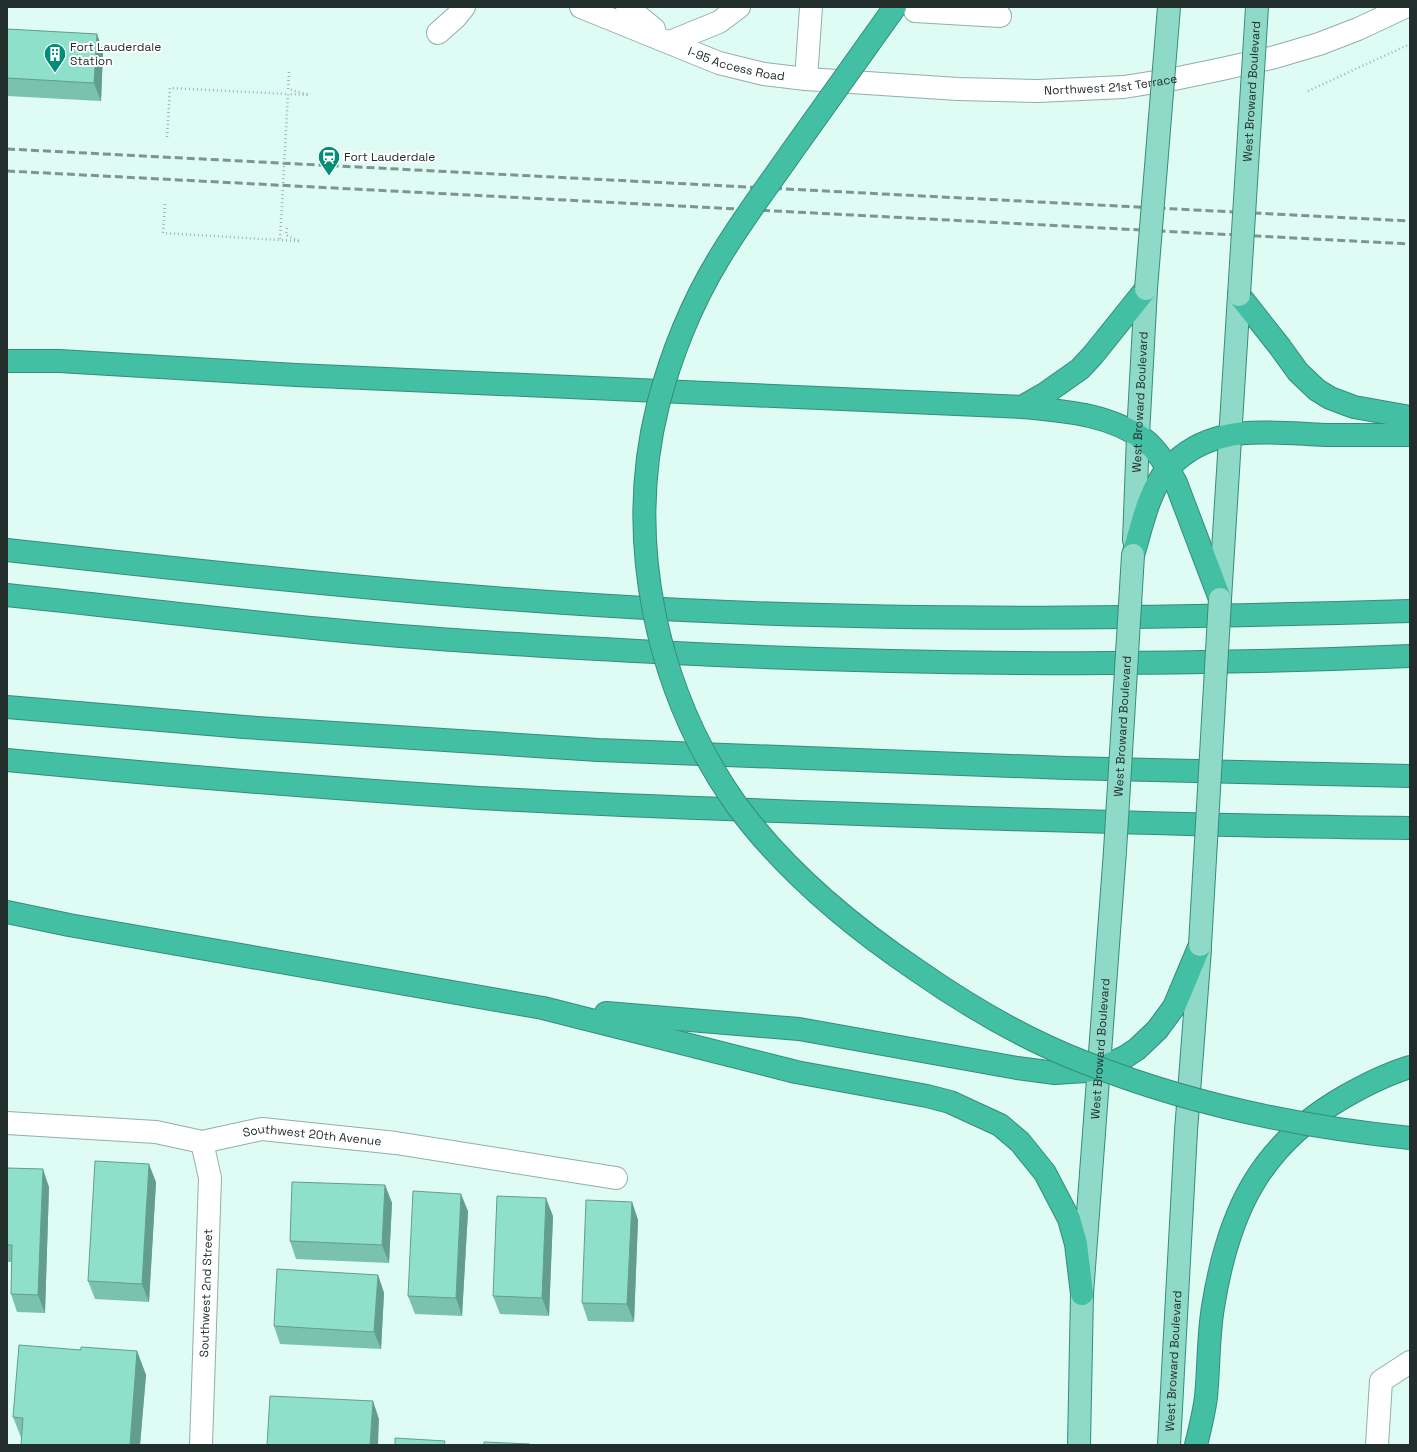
<svg xmlns="http://www.w3.org/2000/svg" width="1417" height="1452" font-family="'Space Grotesk',sans-serif">
<style>
.lines{fill:none;stroke-linecap:round;stroke-linejoin:round}
.minor-casing{stroke:#92afa6;stroke-width:24}
.major-casing{stroke:#378c7a;stroke-width:24}
.highway-casing{stroke:#378c7a;stroke-width:24}
.path{stroke:#9eb5ae;stroke-width:2.5;stroke-dasharray:1 3;stroke-linecap:butt}
.minor{stroke:#fff;stroke-width:22}
.major{stroke:#8ed9c8;stroke-width:22}
.highway{stroke:#43bfa4;stroke-width:22}
.rail{stroke:#7f948e;stroke-width:3;stroke-dasharray:8 4;stroke-linecap:butt}
.major-bridge-casing{stroke:#378c7a;stroke-width:24;stroke-linecap:butt}
.highway-bridge-casing{stroke:#378c7a;stroke-width:24;stroke-linecap:butt}
.path-bridge{stroke:#9eb5ae;stroke-width:2.5;stroke-dasharray:1 3;stroke-linecap:butt}
.major-bridge{stroke:#8ed9c8;stroke-width:22}
.highway-bridge{stroke:#43bfa4;stroke-width:22}
.wall{fill:#7ac1ae}
.shaded-wall{fill:#639d8d}
.building{fill:#8ee0ca;stroke:#639d8d}
.labels{text-anchor:middle;stroke-width:4;stroke-linejoin:round;paint-order:stroke}
.poi-label{font-size:12px;fill:#222e2b;stroke:#fff;text-anchor:start}
.street-label{font-size:12px;fill:#222e2b;stroke:#fff}
</style>
<rect width="100%" height="100%" fill="#defcf3"/>
<g class="lines">
<g class="minor-casing">
<g id="minor">
<path id="s1" d="M581,7L719,63L764,74L806,79L958,89L1038,91L1124,87L1174,79L1222,69L1275,57L1319,44L1358,29L1405,7"/>
<path d="M627,7L654,29"/>
<path d="M915,11L1000,16"/>
<path d="M438,33L456,17L464,7"/>
<path d="M670,42L719,22L739,7"/>
<path d="M806,79L811,7"/>
<path id="s2" d="M7,1123L156,1132L202,1142L262,1129L396,1143L616,1178"/>
<path id="s3" d="M201,1445L210,1178L202,1142"/>
<path d="M1377,1445L1381,1381L1410,1362"/>
</g>
</g>
<g class="major-casing">
<g id="major">
<path id="s4" d="M1134,540L1138,435L1146,289"/>
<path d="M1220,599L1239,295"/>
<path id="s5" d="M1079,1445L1082,1294L1115,851"/>
<path id="s6" d="M1169,1445L1186,1131L1200,949"/>
</g>
</g>
<g class="highway-casing">
<g id="highway">
<path d="M1239,295L1280,347L1298,372L1317,390L1330,398L1354,407L1410,417"/>
<path d="M7,361H59L296,375L1022,407C1064,411 1111,414 1146,441C1159,452 1168,468 1176,483L1220,599"/>
<path d="M1022,407L1046,393L1080,369L1093,355L1146,289"/>
<path d="M7,550C232,575 457,599 682,610C925,622 1167,618 1410,611"/>
<path d="M1133,555C1142,526 1148,492 1168,468C1172,464 1177,460 1182,456C1223,424 1276,433 1325,435C1353,435 1382,435 1410,435"/>
<path d="M7,595C112,606 218,619 323,629C433,640 544,646 654,652C906,665 1158,667 1410,656"/>
<path d="M7,707L244,727L598,750L1066,768L1410,776"/>
<path d="M7,760C164,775 321,788 479,798C655,808 831,813 1008,819C1142,823 1276,827 1410,828"/>
<path d="M7,912L69,925L543,1008L796,1072L927,1096L950,1102L1000,1125L1020,1142L1045,1173L1069,1219L1076,1244L1082,1294"/>
<path d="M606,1013L799,1029L1017,1068L1055,1073L1086,1071L1099,1069L1125,1057L1137,1049L1157,1030L1174,1007L1200,945"/>
<path d="M1196,1445C1200,1429 1204,1413 1206,1397C1209,1367 1208,1337 1213,1307C1228,1213 1259,1146 1344,1097C1365,1085 1387,1074 1410,1067"/>
</g>
</g>
<g class="path">
<path d="M289,72L288,89L310,95"/>
<path d="M1308,91L1410,44"/>
<path d="M167,137L170,88L288,94"/>
<path d="M165,204L163,233L280,240"/>
<path d="M287,228L286,235L299,241"/>
</g>
<use href="#minor" class="minor"/>
<use href="#major" class="major"/>
<use href="#highway" class="highway"/>
<g class="rail">
<path d="M7,149L1410,221"/>
<path d="M7,171L1410,244"/>
</g>
<g class="major-bridge-casing">
<g id="major-bridge">
<path d="M1146,289L1169,7"/>
<path id="s7" d="M1239,295L1257,7"/>
<path id="s8" d="M1115,851L1133,555"/>
<path d="M1200,945L1220,599"/>
</g>
</g>
<g class="highway-bridge-casing">
<path id="highway-bridge" d="M895,7C861,55 827,102 793,150C768,186 741,221 718,260C691,305 671,355 658,405C624,540 656,690 735,803C783,869 851,926 918,971C971,1008 1026,1040 1086,1063C1189,1104 1300,1127 1410,1138"/>
</g>
<path class="path-bridge" d="M299,241L280,240L288,94L310,95"/>
<use href="#major-bridge" class="major-bridge"/>
<use href="#highway-bridge" class="highway-bridge"/>
</g>
<g class="wall">
<path d="M7,29L97,34L103,52L101,101L7,96Z"/>
<path d="M7,1168L49,1187L45,1313L17,1312L11,1294L12,1262H7Z"/>
<path d="M156,1182L149,1302L95,1299L88,1281Z"/>
<path d="M385,1185L392,1203L389,1263L296,1259L290,1241Z"/>
<path d="M632,1202L638,1220L634,1322L588,1321L582,1303Z"/>
<path d="M468,1211L462,1316L415,1314L408,1296Z"/>
<path d="M553,1216L549,1316L500,1314L493,1296Z"/>
<path d="M378,1275L384,1293L381,1349L280,1344L274,1326Z"/>
<path d="M81,1350L137,1351L146,1375L140,1445H21L22,1440L13,1417Z"/>
</g>
<g class="shaded-wall">
<path d="M97,34L103,52L101,101L94,83Z"/>
<path d="M149,1164L156,1182L149,1302L142,1284Z"/>
<path d="M43,1169L49,1187L45,1313L38,1295Z"/>
<path d="M385,1185L392,1203L389,1263L382,1245Z"/>
<path d="M461,1194L468,1211L462,1316L456,1298Z"/>
<path d="M546,1198L553,1216L549,1316L542,1298Z"/>
<path d="M632,1202L638,1220L634,1322L627,1304Z"/>
<path d="M378,1275L384,1293L381,1349L374,1332Z"/>
<path d="M137,1351L146,1375L140,1445H130Z"/>
<path d="M373,1401L379,1419L378,1445H370Z"/>
</g>
<g class="building">
<path d="M7,29L97,34L94,83L7,78Z"/>
<path d="M95,1161L149,1164L142,1284L88,1281Z"/>
<path d="M7,1168L43,1169L38,1295L11,1294L12,1245H7Z"/>
<path d="M292,1182L385,1185L382,1245L290,1241Z"/>
<path d="M413,1191L461,1194L456,1298L408,1296Z"/>
<path d="M497,1196L546,1198L542,1298L493,1296Z"/>
<path d="M586,1200L632,1202L627,1304L582,1303Z"/>
<path d="M277,1269L378,1275L374,1332L274,1326Z"/>
<path d="M19,1345L81,1350V1347L137,1351L130,1445H21L23,1418L13,1417Z"/>
<path d="M270,1396L373,1401L370,1445H267Z"/>
<path d="M395,1438L445,1441L444,1445H395Z"/>
<path d="M484,1442L530,1444V1445H484Z"/>
</g>
<defs>
<g id="building-pin" transform="scale(1.15)"><path d="M0 17L-7.5 6A9.5 9.5 0 1 1 7.5 6Z" fill="#008e77" stroke="#fff"/><path d="M-4-6H4V6H1V3H-1V6H-4ZM-2.5-4.3h1.7v1.8h-1.7ZM.8-4.3h1.7v1.8H.8ZM-2.5-1h1.7V.8h-1.7ZM.8-1h1.7V.8H.8Z" fill="#fff"/></g>
<g id="station-pin" transform="scale(1.15)"><path d="M0 17L-7.5 6A9.5 9.5 0 1 1 7.5 6Z" fill="#008e77" stroke="#fff"/><path d="M-3-6H3Q5-6 5-4V2Q5 4 3 4L4.5 6H3L1.5 4h-3L-3 6H-4.5L-3 4Q-5 4-5 2V-4Q-5-6-3-6ZM-3.5-4v3h7v-3ZM-3.5 1v1.5H-2V1ZM2 1v1.5H3.5V1Z" fill="#fff"/></g>
</defs>
<g fill-rule="evenodd">
<use href="#building-pin" x="55" y="54"/>
<use href="#station-pin" x="329" y="157"/>
</g>
<g class="labels">
<g class="poi-label">
<text x="70" y="51">Fort Lauderdale<tspan x="70" dy="14">Station</tspan></text>
<text x="344" y="161">Fort Lauderdale</text>
</g>
<g class="street-label">
<text dy="4" stroke="none"><textPath href="#s1" startOffset="166">I-95 Access Road</textPath></text>
<text dy="4" stroke="none"><textPath href="#s1" startOffset="543">Northwest 21st Terrace</textPath></text>
<text dy="4" stroke="none"><textPath href="#s7" startOffset="204">West Broward Boulevard</textPath></text>
<text dy="4" stroke="none"><textPath href="#s4" startOffset="138">West Broward Boulevard</textPath></text>
<text dy="4" stroke="none"><textPath href="#s8" startOffset="125">West Broward Boulevard</textPath></text>
<text dy="4" stroke="none"><textPath href="#s5" startOffset="397">West Broward Boulevard</textPath></text>
<text dy="4" stroke="none"><textPath href="#s2" startOffset="308">Southwest 20th Avenue</textPath></text>
<text dy="4" stroke="none"><textPath href="#s3" startOffset="152">Southwest 2nd Street</textPath></text>
<text dy="4" stroke="none"><textPath href="#s6" startOffset="84">West Broward Boulevard</textPath></text>
</g>
</g>
<rect width="1417" height="1452" fill="none" stroke="#222e2b" stroke-width="16"/>
</svg>
